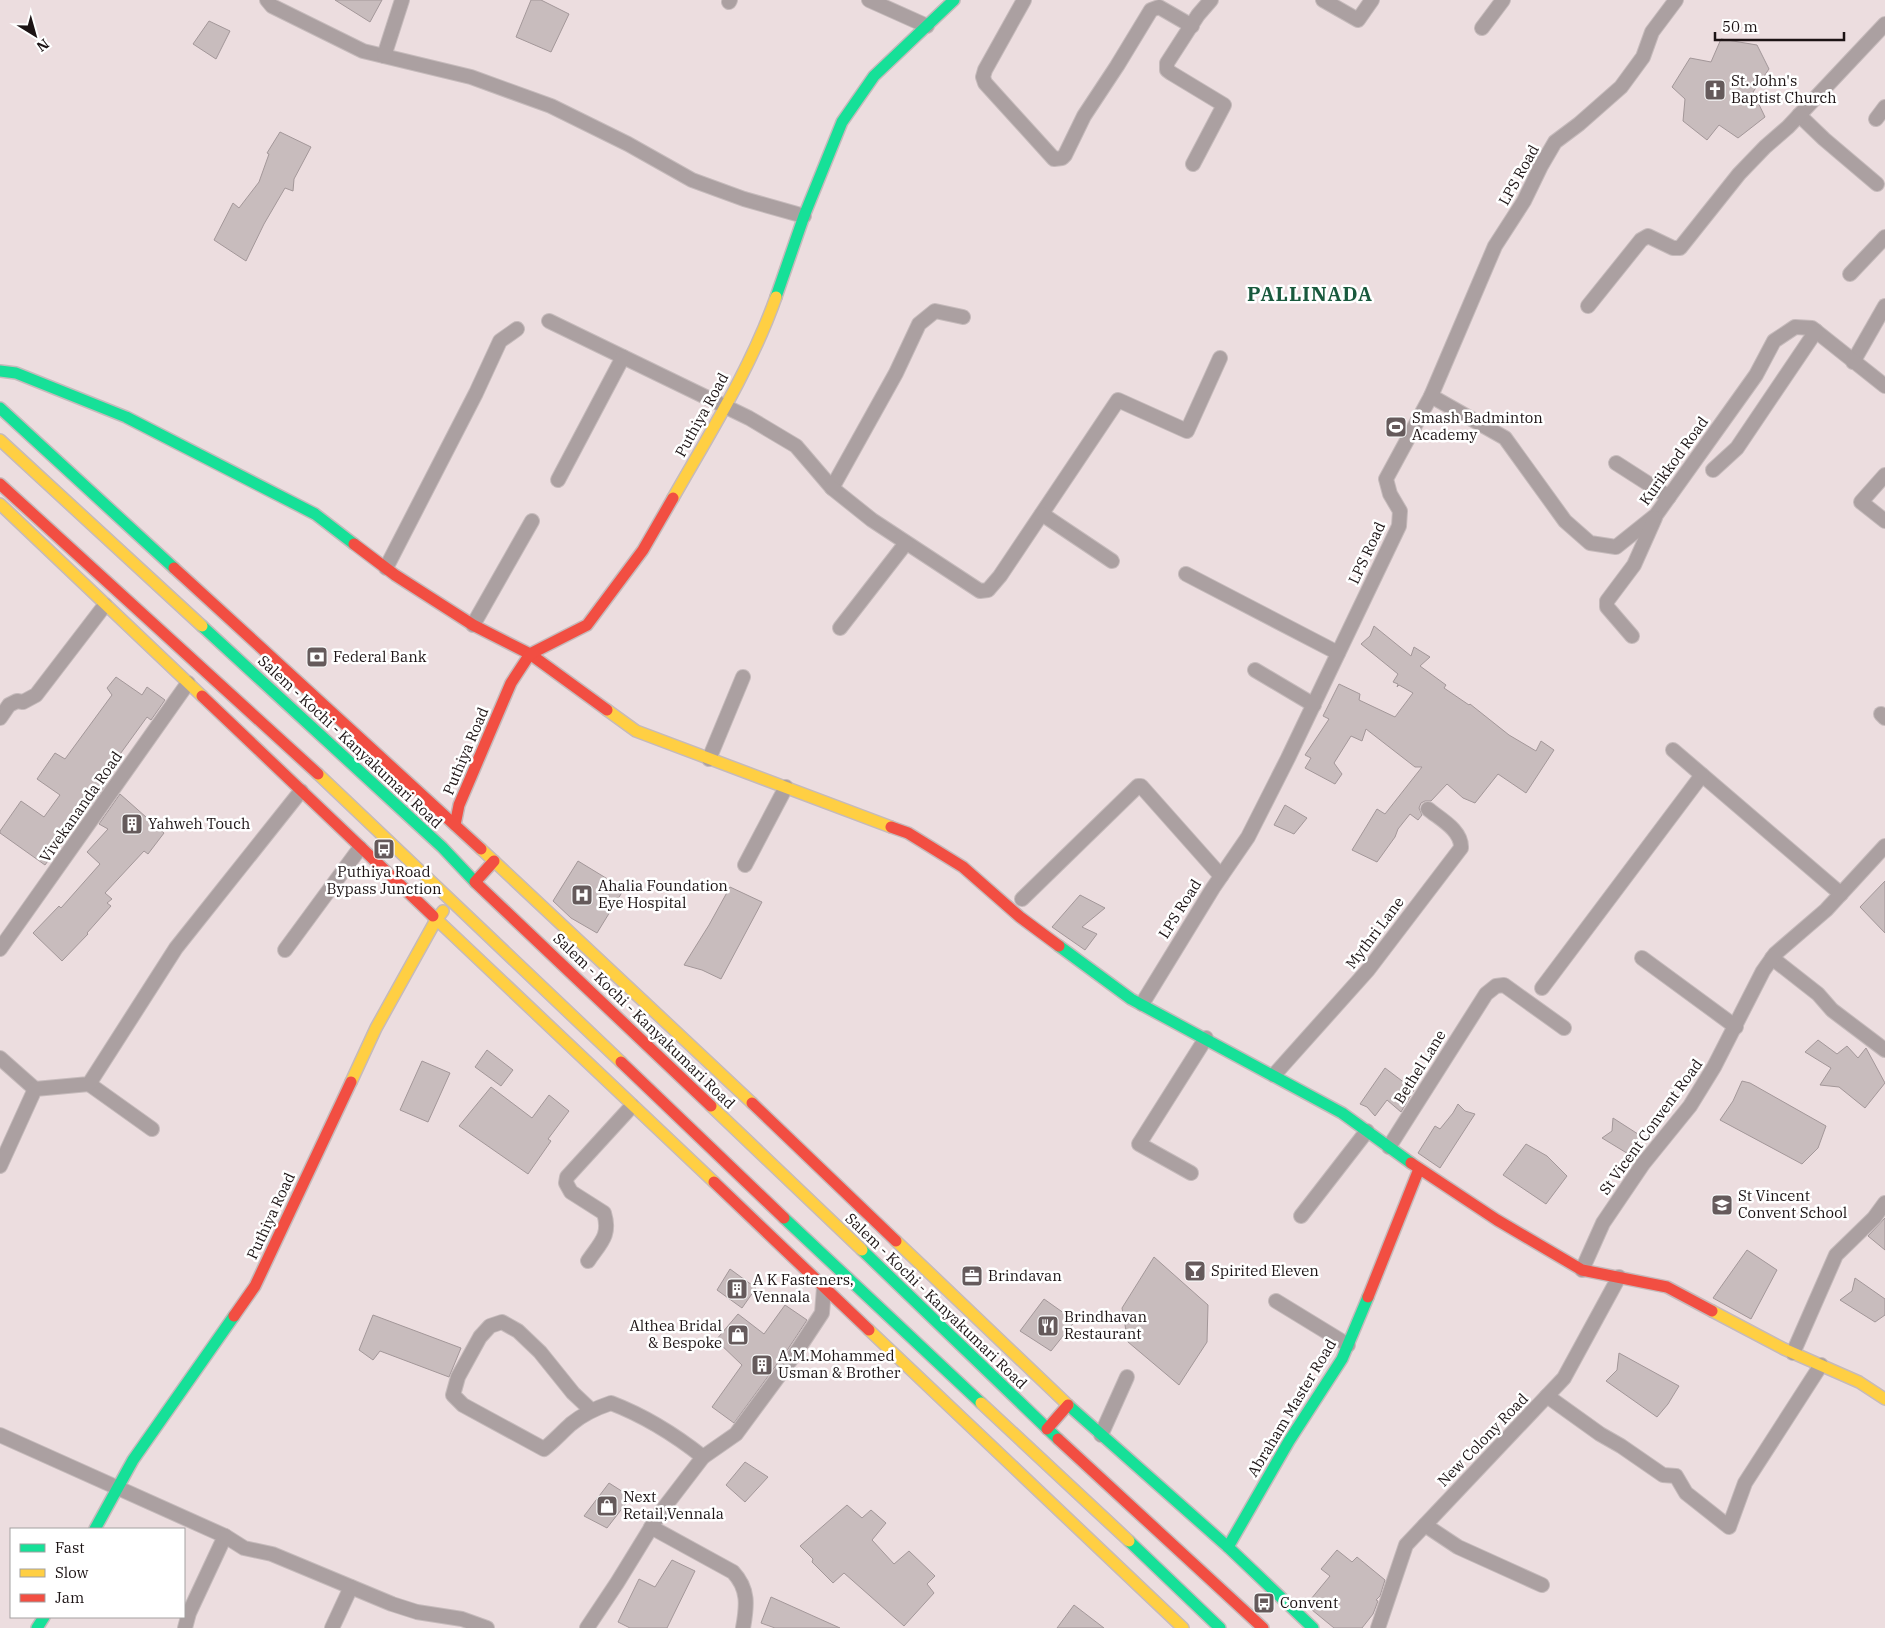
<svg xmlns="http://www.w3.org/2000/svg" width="1885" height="1628" font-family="'IBM Plex Serif',serif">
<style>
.building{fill:#c8bcbd;stroke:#a39799}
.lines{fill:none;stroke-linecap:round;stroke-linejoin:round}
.street-casing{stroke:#c5babb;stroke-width:16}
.fast-casing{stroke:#c5babb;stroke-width:14}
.slow-casing{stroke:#c5babb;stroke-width:14}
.jam-casing{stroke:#c5babb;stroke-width:14}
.street{stroke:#aba0a1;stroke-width:14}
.fast{stroke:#16e098;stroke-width:11}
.slow{stroke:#ffcf43;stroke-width:11}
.jam{stroke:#f24e42;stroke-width:11}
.labels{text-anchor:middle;stroke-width:5;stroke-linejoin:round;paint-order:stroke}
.poi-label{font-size:15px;fill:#1c1314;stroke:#fff;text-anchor:start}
.street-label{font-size:15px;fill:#1c1314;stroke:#fff}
.district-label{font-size:20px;font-weight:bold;letter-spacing:1px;fill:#19593d;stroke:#fff}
</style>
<rect width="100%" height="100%" fill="#ecdddf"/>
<g class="building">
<path d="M335,0H382L370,22Z"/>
<path d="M531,0H541L569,14L551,52L516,37Z"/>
<path d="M209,21L230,31L216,59L193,44Z"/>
<path d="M1721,39L1757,45L1769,69L1753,92L1765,117L1738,138L1719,125L1707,140L1683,121L1685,99L1672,87L1690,58L1711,62Z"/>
<path d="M280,132L311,147L294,179L293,191L285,188L264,224L246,261L214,240L233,203L239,208L259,182L269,154L267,153Z"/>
<path d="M1374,626L1411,656L1414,647L1430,657L1420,666L1446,685L1444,688L1469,705L1470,704L1509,735L1536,751L1541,741L1554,750L1526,793L1498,774L1475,803L1463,798L1447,784L1431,801H1425L1421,803L1419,808L1422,815L1418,820L1410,814L1398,829L1395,837L1377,862L1352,850L1377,809L1385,814L1422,767H1415L1366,729L1362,741L1351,736L1334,763L1342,774L1335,784L1305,768L1311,758L1305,755L1329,719L1323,716L1339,684L1360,694L1359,700L1395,717L1413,693L1399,685L1397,687L1398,684L1393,682L1398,674L1361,644L1370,636Z"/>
<path d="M116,677L142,695L147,687L165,700L151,720L147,717L102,779L107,783L85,813L81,810L65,833L67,834L45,865L0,833V831L21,801L44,817L60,795L37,779L55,753L65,759L112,695L107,688Z"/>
<path d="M120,794L164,833L148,854L144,851L105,893L112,899L107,903L111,906L87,933L88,934L62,961L33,933L59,906L61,908L100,864L87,852L108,829L99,824Z"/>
<path d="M1285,805L1307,818L1294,834L1274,825Z"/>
<path d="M578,861L624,889L597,933L571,918L553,901Z"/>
<path d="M1885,881V933L1860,907Z"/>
<path d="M730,887L762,902L721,979L702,970L684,965L709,925Z"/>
<path d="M1080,895L1105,908L1082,927L1097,934L1085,950L1052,927Z"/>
<path d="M1818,1040L1837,1054L1847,1046L1858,1058L1866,1048L1885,1083L1865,1108L1839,1087L1820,1085L1831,1068L1805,1052Z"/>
<path d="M487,1050L513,1070L501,1086L475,1067Z"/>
<path d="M422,1061L450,1073L428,1122L400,1110Z"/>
<path d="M1385,1068L1414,1090L1401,1112L1387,1100L1375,1116L1367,1107L1360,1104Z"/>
<path d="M1742,1081L1750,1083L1826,1126L1818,1148L1802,1164L1720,1120L1733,1101Z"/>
<path d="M491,1087L532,1118L549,1095L569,1111L548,1139L551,1141L528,1174L459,1126Z"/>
<path d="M1458,1104L1465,1111L1475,1114L1440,1168L1418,1153L1435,1126L1440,1129L1453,1113Z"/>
<path d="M1613,1118L1641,1136L1630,1155L1602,1138L1612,1131Z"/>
<path d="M1526,1144L1547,1156L1567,1176L1546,1204L1503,1175Z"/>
<path d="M1885,1218V1250L1868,1236Z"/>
<path d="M1747,1250L1777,1270L1751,1319L1713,1298Z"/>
<path d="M1154,1257L1208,1305L1207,1342L1179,1385L1128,1342L1122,1308Z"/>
<path d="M730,1269L756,1288L742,1308L717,1290Z"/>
<path d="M1855,1278L1885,1299V1315L1875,1322L1840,1300L1852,1291Z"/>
<path d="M1044,1299L1075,1321L1051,1351L1020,1331Z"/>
<path d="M785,1305L807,1320L788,1349L734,1423L712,1407L742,1365L716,1340L738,1314L764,1334Z"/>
<path d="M373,1315L461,1348L449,1377L380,1351L373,1360L359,1350Z"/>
<path d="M1619,1353L1679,1386L1668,1404L1657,1417L1606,1381L1617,1370Z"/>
<path d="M745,1462L768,1477L745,1502L726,1485Z"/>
<path d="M609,1483L631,1497L607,1528L584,1516Z"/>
<path d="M847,1505L862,1518L871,1510L886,1523L872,1540L894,1564L909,1551L935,1576L927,1584L934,1593L904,1626L844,1573L833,1583L812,1562L813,1559L800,1546Z"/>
<path d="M1337,1550L1352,1562L1357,1557L1385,1580L1380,1596L1376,1600L1378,1601L1373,1614L1362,1628H1334L1306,1605L1330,1576L1321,1569Z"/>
<path d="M672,1560L695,1571L667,1628H630L618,1622L639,1579L655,1587Z"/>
<path d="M771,1597L840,1628H775L761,1623Z"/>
<path d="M1074,1605L1104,1628H1057Z"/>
</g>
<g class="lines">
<g class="street-casing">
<g id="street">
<path d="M267,0L272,6L363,51L471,77L551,106L628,144L692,180L744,199L804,216"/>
<path d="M869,0L927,26"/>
<path d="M1024,0L985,70L983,77L985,83L1054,159L1062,158L1065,155L1084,116L1117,66L1151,10L1159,7L1192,26"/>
<path d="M1323,0L1358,20L1372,0"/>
<path d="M729,2L730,0"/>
<path d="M1482,28L1503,0"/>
<path d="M384,56L402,0"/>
<path d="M1799,115L1824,139L1877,184"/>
<path d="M1876,119L1885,107"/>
<path d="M1193,164L1224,105L1171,73L1167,70V63L1198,15L1211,0"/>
<path d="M1850,274L1885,237"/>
<path d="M1588,306L1641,240L1648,236L1673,248H1680L1739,174L1765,147L1788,127L1885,24"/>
<path d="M549,321L749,418L796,446L832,488L896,373L919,324L935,311L963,317"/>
<path d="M1853,362L1885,306"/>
<path d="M1431,396L1505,438L1565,521L1590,543L1616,547L1656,515L1756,375L1774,341L1795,327L1812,328L1885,386"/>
<path d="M1616,463L1669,497"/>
<path d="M1713,470L1737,448L1816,331"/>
<path d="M1885,475L1861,502L1885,521"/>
<path d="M558,480L623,357"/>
<path d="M832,488L872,520L980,591L988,590L1000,576L1118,400L1187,431L1220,358"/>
<path d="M1042,514L1112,561"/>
<path d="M386,568L476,393L500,341L517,329"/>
<path d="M1186,574L1338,653"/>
<path d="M473,625L532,521"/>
<path d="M840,628L906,543"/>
<path d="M1632,636L1607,607V601L1634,565L1655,518"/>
<path d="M1255,670L1314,705"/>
<path d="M1881,714L1885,718"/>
<path d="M0,718L9,705L17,701L23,702L36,695L105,605"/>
<path d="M1673,750L1841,894"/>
<path d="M709,759L743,677"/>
<path d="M745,865L786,787"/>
<path d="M1022,899L1138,786H1141L1221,876"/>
<path d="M0,949L188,683"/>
<path d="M285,950L360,848"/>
<path d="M1642,958L1736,1027"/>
<path d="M1772,958L1818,994L1832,1010L1885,1050"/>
<path d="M1542,988L1702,775"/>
<path d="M1142,1004L1213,888L1248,837L1288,758L1399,526L1400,511L1390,494L1386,479L1431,396L1495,246L1524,201L1541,166L1555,142L1579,124L1621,87L1643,57L1652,32L1676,0"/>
<path d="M0,1058L35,1089"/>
<path d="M1274,1075L1368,970L1461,848C1462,830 1440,819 1428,809"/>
<path d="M89,1084L152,1129"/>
<path d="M1389,1147L1486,994L1496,986L1504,985L1564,1028"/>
<path d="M0,1166L35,1089L89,1084L176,948L301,791"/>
<path d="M1191,1173L1139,1144L1206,1038"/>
<path d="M1301,1216L1367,1131"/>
<path d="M588,1261C600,1243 611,1236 604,1213L571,1192L566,1183L567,1177L632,1106"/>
<path d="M1582,1270L1603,1223L1643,1164L1690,1106L1714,1067L1763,971L1775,954L1826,910L1885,846"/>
<path d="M1276,1301L1348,1345"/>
<path d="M1793,1353L1836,1255L1874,1218L1885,1203"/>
<path d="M1547,1396L1600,1434L1621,1446L1663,1475L1676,1476L1686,1493L1729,1527L1745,1483L1821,1365"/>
<path d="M591,1410L573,1393L540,1352L518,1331L502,1322L490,1326L480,1337L458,1377L453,1395L463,1405L544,1449C554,1441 562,1432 571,1424C583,1414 596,1408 611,1403C645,1416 674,1434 703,1457"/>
<path d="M0,1435L225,1536L189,1613L185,1628"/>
<path d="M1101,1435L1127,1377"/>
<path d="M1425,1525L1458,1547L1542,1585"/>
<path d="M651,1527L733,1572C749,1589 747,1606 743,1628"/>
<path d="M225,1536L244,1548L272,1554L392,1604L417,1612L462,1619L487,1628"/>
<path d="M332,1628L351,1587"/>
<path d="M587,1628L617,1583L660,1513L703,1457L736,1434L795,1354L822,1313L824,1288"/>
<path d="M1378,1628L1406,1545L1564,1378L1619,1277"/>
</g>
</g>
<g class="fast-casing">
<g id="fast">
<path d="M776,297L804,216L842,122L874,76L954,0"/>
<path d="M0,371L16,373L126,417L315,514L354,544"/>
<path d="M0,408L174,568"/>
<path d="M202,626L442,847L476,883"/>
<path d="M1059,946L1131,999L1342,1113L1411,1163"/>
<path d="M784,1218L981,1403"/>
<path d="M862,1250L1058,1439"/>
<path d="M1068,1405L1228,1547L1313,1628"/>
<path d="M95,1529L133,1460L234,1316"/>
<path d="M1129,1541L1220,1628"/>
<path d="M1228,1547L1289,1441L1342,1359L1368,1297"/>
<path d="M37,1628L44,1617"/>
</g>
</g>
<g class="slow-casing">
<g id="slow">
<path d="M0,440L202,626"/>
<path d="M673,498C710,433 751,368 776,297"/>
<path d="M0,504L202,696"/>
<path d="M607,710L636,731L891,827"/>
<path d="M318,774L621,1062"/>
<path d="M481,849L752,1103"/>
<path d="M433,916L714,1182"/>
<path d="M351,1082L376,1028L436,920L443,911"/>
<path d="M711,1106L862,1250"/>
<path d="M896,1241L1068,1405"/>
<path d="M1712,1311L1784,1349L1859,1382L1885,1399"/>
<path d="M869,1330L1183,1628"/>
<path d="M981,1403L1129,1541"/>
</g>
</g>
<g class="jam-casing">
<g id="jam">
<path d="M0,484L318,774"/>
<path d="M354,544L395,575L473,625L530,654L607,710"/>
<path d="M174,568L481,849"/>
<path d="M202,696L433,916"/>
<path d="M455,825L459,805L511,683L530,654L587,625L643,550L673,498"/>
<path d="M891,827L908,833L963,867L1020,917L1059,946"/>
<path d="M475,882L494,861"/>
<path d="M476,883L711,1106"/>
<path d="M621,1062L784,1218"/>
<path d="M752,1103L896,1241"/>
<path d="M1411,1163L1497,1220L1582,1270L1667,1287L1712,1311"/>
<path d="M714,1182L869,1330"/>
<path d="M1368,1297L1419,1169"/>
<path d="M234,1316L255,1286L351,1082"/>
<path d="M1047,1429L1068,1405"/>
<path d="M1058,1439L1263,1628"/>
</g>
</g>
<use href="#street" class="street"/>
<use href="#fast" class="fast"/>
<use href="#slow" class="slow"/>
<use href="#jam" class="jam"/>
</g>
<defs>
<g id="church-square" transform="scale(1.125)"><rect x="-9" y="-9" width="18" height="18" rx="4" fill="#655a5b" stroke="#fff"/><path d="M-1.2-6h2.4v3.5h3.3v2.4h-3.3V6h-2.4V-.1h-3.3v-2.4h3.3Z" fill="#fff"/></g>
<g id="stadium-square" transform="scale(1.125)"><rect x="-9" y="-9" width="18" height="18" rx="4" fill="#655a5b" stroke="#fff"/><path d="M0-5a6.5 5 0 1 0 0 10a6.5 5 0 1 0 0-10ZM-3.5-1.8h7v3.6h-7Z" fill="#fff"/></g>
<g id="bank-square" transform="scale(1.125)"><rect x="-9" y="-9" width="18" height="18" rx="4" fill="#655a5b" stroke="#fff"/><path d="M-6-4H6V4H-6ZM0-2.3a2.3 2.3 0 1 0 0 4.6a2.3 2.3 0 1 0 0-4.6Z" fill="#fff"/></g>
<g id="building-square" transform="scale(1.125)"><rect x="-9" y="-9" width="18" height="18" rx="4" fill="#655a5b" stroke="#fff"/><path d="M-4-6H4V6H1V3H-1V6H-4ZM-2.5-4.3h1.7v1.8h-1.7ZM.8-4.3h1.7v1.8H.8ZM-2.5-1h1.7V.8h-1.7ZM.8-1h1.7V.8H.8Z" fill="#fff"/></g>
<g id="bus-square" transform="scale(1.125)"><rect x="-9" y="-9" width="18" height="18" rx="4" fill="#655a5b" stroke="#fff"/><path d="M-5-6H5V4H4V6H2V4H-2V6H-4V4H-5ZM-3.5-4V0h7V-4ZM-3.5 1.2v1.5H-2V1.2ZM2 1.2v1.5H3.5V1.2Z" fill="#fff"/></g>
<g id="hospital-square" transform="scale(1.125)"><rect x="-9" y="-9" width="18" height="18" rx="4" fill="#655a5b" stroke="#fff"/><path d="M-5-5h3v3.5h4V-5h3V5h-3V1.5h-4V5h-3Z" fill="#fff"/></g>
<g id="school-square" transform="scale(1.125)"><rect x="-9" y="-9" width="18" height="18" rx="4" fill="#655a5b" stroke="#fff"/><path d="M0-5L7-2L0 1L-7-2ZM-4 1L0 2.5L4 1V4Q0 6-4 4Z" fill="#fff"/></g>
<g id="bar-square" transform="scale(1.125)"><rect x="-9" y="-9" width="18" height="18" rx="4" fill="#655a5b" stroke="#fff"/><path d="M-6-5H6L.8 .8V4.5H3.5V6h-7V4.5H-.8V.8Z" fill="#fff"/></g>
<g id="office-square" transform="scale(1.125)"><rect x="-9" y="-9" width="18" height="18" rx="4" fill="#655a5b" stroke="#fff"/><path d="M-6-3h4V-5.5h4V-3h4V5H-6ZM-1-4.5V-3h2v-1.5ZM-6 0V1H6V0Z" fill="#fff"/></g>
<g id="restaurant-square" transform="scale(1.125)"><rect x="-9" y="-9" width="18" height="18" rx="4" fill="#655a5b" stroke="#fff"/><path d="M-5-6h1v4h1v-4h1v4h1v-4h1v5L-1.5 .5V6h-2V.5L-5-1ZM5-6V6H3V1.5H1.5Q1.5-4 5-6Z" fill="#fff"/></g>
<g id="shop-square" transform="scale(1.125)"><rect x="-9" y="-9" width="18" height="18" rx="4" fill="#655a5b" stroke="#fff"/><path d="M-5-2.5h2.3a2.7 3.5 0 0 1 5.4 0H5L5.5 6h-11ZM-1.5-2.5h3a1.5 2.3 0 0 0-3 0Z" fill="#fff"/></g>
</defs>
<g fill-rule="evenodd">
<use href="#church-square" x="1715" y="90"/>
<use href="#stadium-square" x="1396" y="427"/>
<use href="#bank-square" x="317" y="657"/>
<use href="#building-square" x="132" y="824"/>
<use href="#bus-square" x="384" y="849"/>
<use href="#hospital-square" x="582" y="895"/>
<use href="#school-square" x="1722" y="1205"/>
<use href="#bar-square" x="1195" y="1271"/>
<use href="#office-square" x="972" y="1276"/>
<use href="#building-square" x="737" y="1289"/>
<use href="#restaurant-square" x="1048" y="1326"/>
<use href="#shop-square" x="738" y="1335"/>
<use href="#building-square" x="762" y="1365"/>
<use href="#shop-square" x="607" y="1506"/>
<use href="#bus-square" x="1264" y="1603"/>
</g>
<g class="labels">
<g class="poi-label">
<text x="1731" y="86">St. John's<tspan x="1731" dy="17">Baptist Church</tspan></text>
<text x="1412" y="423">Smash Badminton<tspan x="1412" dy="17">Academy</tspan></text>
<text x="333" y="662">Federal Bank</text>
<text x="148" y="829">Yahweh Touch</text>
<text x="384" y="877" text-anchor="middle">Puthiya Road<tspan x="384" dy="17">Bypass Junction</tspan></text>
<text x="598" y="891">Ahalia Foundation<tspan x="598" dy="17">Eye Hospital</tspan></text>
<text x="1738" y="1201">St Vincent<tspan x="1738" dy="17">Convent School</tspan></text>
<text x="1211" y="1276">Spirited Eleven</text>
<text x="988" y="1281">Brindavan</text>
<text x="753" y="1285">A K Fasteners,<tspan x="753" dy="17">Vennala</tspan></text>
<text x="1064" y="1322">Brindhavan<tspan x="1064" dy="17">Restaurant</tspan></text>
<text x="722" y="1331" text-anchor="end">Althea Bridal<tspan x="722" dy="17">&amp; Bespoke</tspan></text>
<text x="778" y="1361">A.M.Mohammed<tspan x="778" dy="17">Usman &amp; Brother</tspan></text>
<text x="623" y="1502">Next<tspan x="623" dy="17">Retail,Vennala</tspan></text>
<text x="1280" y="1608">Convent</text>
</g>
<g class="street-label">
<text transform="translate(1519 175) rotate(-61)" y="5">LPS Road</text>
<text transform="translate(702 415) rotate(-61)" y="5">Puthiya Road</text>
<text transform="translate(1674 461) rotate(-54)" y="5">Kurikkod Road</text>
<text transform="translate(1367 553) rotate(-65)" y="5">LPS Road</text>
<text transform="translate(350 742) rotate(43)" y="5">Salem - Kochi - Kanyakumari Road</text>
<text transform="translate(466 751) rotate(-67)" y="5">Puthiya Road</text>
<text transform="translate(81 807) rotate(-55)" y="5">Vivekananda Road</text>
<text transform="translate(1180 909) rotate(-58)" y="5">LPS Road</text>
<text transform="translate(1375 933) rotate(-53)" y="5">Mythri Lane</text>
<text transform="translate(644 1021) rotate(44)" y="5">Salem - Kochi - Kanyakumari Road</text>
<text transform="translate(1420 1067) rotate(-58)" y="5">Bethel Lane</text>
<text transform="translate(1651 1127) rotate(-54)" y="5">St Vicent Convent Road</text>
<text transform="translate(271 1216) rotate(-65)" y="5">Puthiya Road</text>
<text transform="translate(936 1301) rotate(44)" y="5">Salem - Kochi - Kanyakumari Road</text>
<text transform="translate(1292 1408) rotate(-59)" y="5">Abraham Master Road</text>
<text transform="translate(1483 1440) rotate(-46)" y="5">New Colony Road</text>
</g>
<g class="district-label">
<text x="1310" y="301">PALLINADA</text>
</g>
</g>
<rect x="10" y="1528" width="175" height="90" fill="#ffffff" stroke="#a4a1a1"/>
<rect x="20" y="1544" width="25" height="8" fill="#16e098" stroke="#a4a1a1"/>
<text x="55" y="1553" font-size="15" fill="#1c1314">Fast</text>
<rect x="20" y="1569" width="25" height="8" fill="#ffcf43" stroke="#a4a1a1"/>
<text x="55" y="1578" font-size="15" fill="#1c1314">Slow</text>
<rect x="20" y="1594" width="25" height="8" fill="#f24e42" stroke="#a4a1a1"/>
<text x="55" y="1603" font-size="15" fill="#1c1314">Jam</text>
<g transform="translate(35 35) rotate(143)" stroke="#ffffff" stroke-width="4" paint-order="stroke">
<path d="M0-4L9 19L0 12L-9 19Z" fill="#1c1314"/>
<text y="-8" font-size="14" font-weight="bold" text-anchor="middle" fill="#1c1314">N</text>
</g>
<path d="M1715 32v8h129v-8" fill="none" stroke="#1c1314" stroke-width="2.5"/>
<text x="1722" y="32" font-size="15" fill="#1c1314" stroke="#ffffff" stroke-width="4" paint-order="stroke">50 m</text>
</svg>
